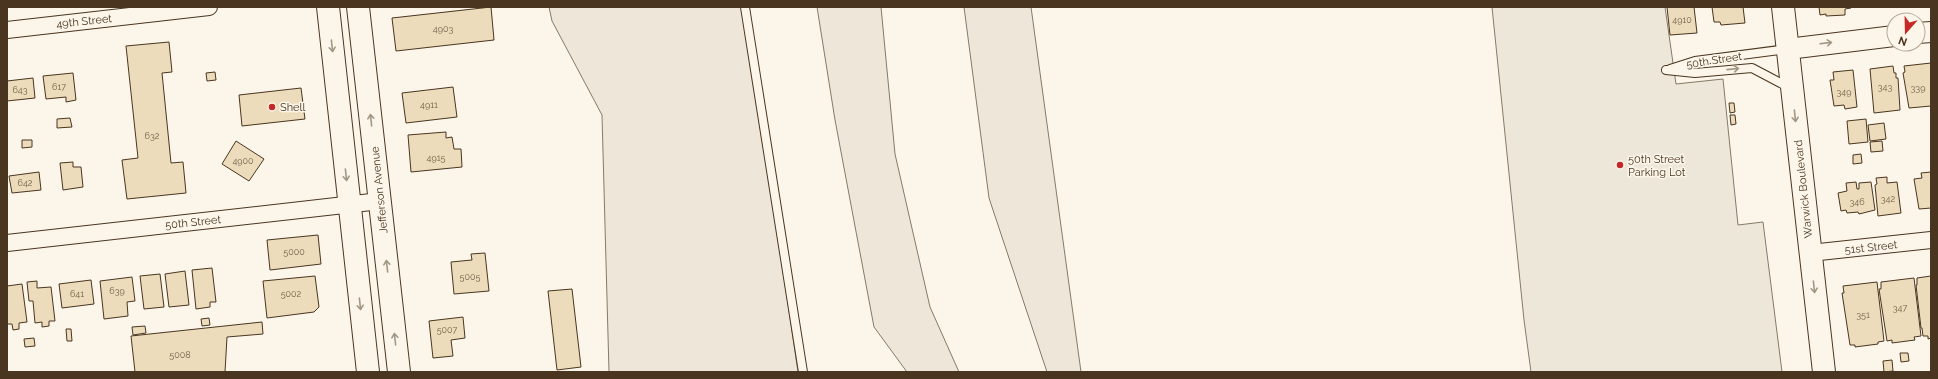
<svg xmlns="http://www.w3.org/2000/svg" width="1938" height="379" font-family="Raleway,sans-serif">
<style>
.green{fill:#ede6d9;stroke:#887966}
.parking{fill:#ede7d9;stroke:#887966}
.building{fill:#ecdcbc;stroke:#4a3520}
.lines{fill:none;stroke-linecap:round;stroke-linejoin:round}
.service-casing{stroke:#4a3520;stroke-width:10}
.minor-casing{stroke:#4a3520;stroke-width:18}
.tertiary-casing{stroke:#4a3520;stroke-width:22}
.primary-casing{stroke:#4a3520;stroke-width:24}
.service{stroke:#fbf6e9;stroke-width:8}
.minor{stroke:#fbf6e9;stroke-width:16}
.tertiary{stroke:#fbf6e9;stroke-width:20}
.primary{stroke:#fbf6e9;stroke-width:22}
.oneway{stroke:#a29684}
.poi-dot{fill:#c62828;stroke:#fbf6e9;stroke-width:1.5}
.labels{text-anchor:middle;stroke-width:3;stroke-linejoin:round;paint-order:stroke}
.number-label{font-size:9px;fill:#725f47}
.street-label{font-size:11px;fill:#4a3520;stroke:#fbf6e9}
.poi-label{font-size:11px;fill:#4a3520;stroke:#fbf6e9;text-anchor:start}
</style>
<rect width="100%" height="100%" fill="#fbf6e9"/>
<g class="green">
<path d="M549,7H744L798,372H609L602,115L552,21Z"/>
<path d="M817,7H881L895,154L930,307L959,372H907L874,327L835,120Z"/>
<path d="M964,7H1031L1081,372H1047L989,198Z"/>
</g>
<path class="parking" d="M1492,7H1665L1676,84L1723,79L1738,225L1763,222L1782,372H1531L1524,320Z"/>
<g class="building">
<path d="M491,7L494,40L396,51L392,18Z"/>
<path d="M1667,7H1694L1697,33L1670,35Z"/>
<path d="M1712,7H1743L1745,23L1721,25L1720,22H1714Z"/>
<path d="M1815,7H1851V8L1845,9V15L1826,16V14L1820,15L1819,7Z"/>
<path d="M169,42L172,72L162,73L171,163L183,162L186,193L127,199L122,160L138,158L126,46Z"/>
<path d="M1931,63V106L1909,108L1903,73L1905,72L1904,66Z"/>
<path d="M1893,66L1894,73H1896V78H1898L1900,110L1874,113L1870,69Z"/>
<path d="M1853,70L1857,107L1845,109L1844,105L1834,106L1830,80H1834L1833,72Z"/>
<path d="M215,72L216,80L207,81L206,73Z"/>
<path d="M73,73L76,100L66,102V97L46,99L43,76Z"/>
<path d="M33,78L35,98L7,101V81Z"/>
<path d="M453,87L457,117L406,123L402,93Z"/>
<path d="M301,88L305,119L242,126L239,95Z"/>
<path d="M1729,103H1734L1735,112L1730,113Z"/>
<path d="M1730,115H1735L1736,124L1731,125Z"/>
<path d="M70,118L72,127L57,128V119Z"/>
<path d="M1866,119L1868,142L1849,144L1847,121Z"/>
<path d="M1884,123L1886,139L1870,141L1868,125Z"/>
<path d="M446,132V138L452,137L454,149H461L462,167L411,172L408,135Z"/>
<path d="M22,140H32V147L22,148Z"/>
<path d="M236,141L264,159L249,181L222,164Z"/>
<path d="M1882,141L1883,151L1871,152L1870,142Z"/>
<path d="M1861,154L1862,163L1853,164V155Z"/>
<path d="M73,162V167H81L83,187L63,190L60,163Z"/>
<path d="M39,172L41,190L12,193L9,176Z"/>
<path d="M1931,172V208L1919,209L1914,179L1922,178L1921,173Z"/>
<path d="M1887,177V183L1897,182L1901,213L1878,216L1875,185L1877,184L1876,178Z"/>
<path d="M1856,182L1857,189H1859V183L1871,182L1875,210L1859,214L1858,212L1847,213L1846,210L1841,211L1838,193L1847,191L1846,183Z"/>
<path d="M318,235L321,264L270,270L267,240Z"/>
<path d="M485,253L489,291L454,294L451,262L472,260L471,254Z"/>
<path d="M212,268L216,302H210V307L196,309L192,270Z"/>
<path d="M185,271L189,305L169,307L165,274Z"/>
<path d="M160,274L164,307L144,309L140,276Z"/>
<path d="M315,276L319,307L314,312L267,318L263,281Z"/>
<path d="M1931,276V338L1928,339V336H1923L1922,328H1921L1916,285H1917V278Z"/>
<path d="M132,277L135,301L127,302L128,316L104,319L100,281Z"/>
<path d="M1914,278L1921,336L1914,337L1915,340L1892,343V340L1887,341L1879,289H1881V282Z"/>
<path d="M91,280L94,304L62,308L59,284Z"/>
<path d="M37,281V288L51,287L55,321H49V326L42,327V322L35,323L33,301H29L27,282Z"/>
<path d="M1877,282L1884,341L1878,342V344L1855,347V345H1850L1842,293H1844L1843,286Z"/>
<path d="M22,284L27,322L19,323V329L13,330L12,324H7V286Z"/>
<path d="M572,289L581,367L557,370L548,291Z"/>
<path d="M463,317L465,338L451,340L453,356L433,358L429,321Z"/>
<path d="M209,318L210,325L202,326L201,319Z"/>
<path d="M262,322L263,334L227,337L225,372H135L131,336Z"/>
<path d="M145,326L146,333L133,335L132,327Z"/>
<path d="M66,329H71L72,341H67Z"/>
<path d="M34,338L35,346L25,347L24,339Z"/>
<path d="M1900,353H1908L1909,361L1901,362Z"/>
<path d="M1892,360L1893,371L1884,372L1883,361Z"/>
</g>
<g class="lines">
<g class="service-casing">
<g id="service">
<path d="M745,7L803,372"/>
<path d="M1670,69L1695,61L1787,49"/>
<path d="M1666,70L1695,73L1752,68L1790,88"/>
</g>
</g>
<g class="minor-casing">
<g id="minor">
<path d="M7,30L209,7"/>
<path d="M7,243L380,201"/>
<path d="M1810,253L1931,240"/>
</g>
</g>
<g class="tertiary-casing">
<g id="tertiary">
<path d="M1918,33L1931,32"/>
<path d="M1788,49L1894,36"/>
</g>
</g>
<g class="primary-casing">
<g id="primary">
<path d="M328,7L368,372"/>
<path d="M358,7L399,372"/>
<path d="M1783,7L1824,372"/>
</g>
</g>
<use href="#service" class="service"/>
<use href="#minor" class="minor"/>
<use href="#tertiary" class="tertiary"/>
<use href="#primary" class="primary"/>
</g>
<defs><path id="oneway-shaft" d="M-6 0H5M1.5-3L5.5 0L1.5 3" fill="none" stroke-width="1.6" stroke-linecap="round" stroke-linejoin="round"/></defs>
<g class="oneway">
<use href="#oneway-shaft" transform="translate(1826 43) rotate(-7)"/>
<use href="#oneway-shaft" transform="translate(332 46) rotate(84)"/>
<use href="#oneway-shaft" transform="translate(1733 69) rotate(-6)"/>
<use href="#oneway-shaft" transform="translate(1795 116) rotate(84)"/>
<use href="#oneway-shaft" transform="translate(371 120) rotate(-96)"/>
<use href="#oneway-shaft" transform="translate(346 175) rotate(84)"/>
<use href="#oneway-shaft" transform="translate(387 266) rotate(-96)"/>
<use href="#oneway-shaft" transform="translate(1814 287) rotate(84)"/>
<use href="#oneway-shaft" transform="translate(360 304) rotate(84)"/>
<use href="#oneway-shaft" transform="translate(395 339) rotate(-96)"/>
</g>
<g class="poi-dot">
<circle cx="272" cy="107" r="4"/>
<circle cx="1620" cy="165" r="4"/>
</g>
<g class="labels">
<g class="number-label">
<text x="1682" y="23">4910</text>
<text x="443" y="32">4903</text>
<text x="59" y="90">617</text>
<text x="1885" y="90">343</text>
<text x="1918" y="91">339</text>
<text x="20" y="93">643</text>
<text x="1844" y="95">349</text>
<text x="429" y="108">4911</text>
<text x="152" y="139">632</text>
<text x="436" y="161">4915</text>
<text x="243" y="164">4900</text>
<text x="25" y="186">642</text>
<text x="1888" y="202">342</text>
<text x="1857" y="205">346</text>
<text x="294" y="255">5000</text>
<text x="470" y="280">5005</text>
<text x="117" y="294">639</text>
<text x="77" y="297">641</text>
<text x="291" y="297">5002</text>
<text x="1900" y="311">347</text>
<text x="1863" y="318">351</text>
<text x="447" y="333">5007</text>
<text x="180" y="358">5008</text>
</g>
<g class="street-label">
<text transform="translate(84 21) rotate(-6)" y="4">49th Street</text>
<text transform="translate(1714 60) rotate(-9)" y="4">50th Street</text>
<text transform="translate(1803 189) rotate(-96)" y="4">Warwick Boulevard</text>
<text transform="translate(379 190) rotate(-96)" y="4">Jefferson Avenue</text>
<text transform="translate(193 222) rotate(-6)" y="4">50th Street</text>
<text transform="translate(1871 247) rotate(-6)" y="4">51st Street</text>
</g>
<g class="poi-label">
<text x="280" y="111">Shell</text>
<text x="1628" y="163">50th Street<tspan x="1628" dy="13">Parking Lot</tspan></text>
</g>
</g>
<rect width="1938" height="379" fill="none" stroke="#4a3520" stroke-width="16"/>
<g transform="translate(1906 32) rotate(200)"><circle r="19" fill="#fbf6e9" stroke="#b4a999"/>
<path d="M0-3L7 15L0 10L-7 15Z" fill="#c62828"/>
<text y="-6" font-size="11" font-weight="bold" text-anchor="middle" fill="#4a3520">N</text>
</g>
</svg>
